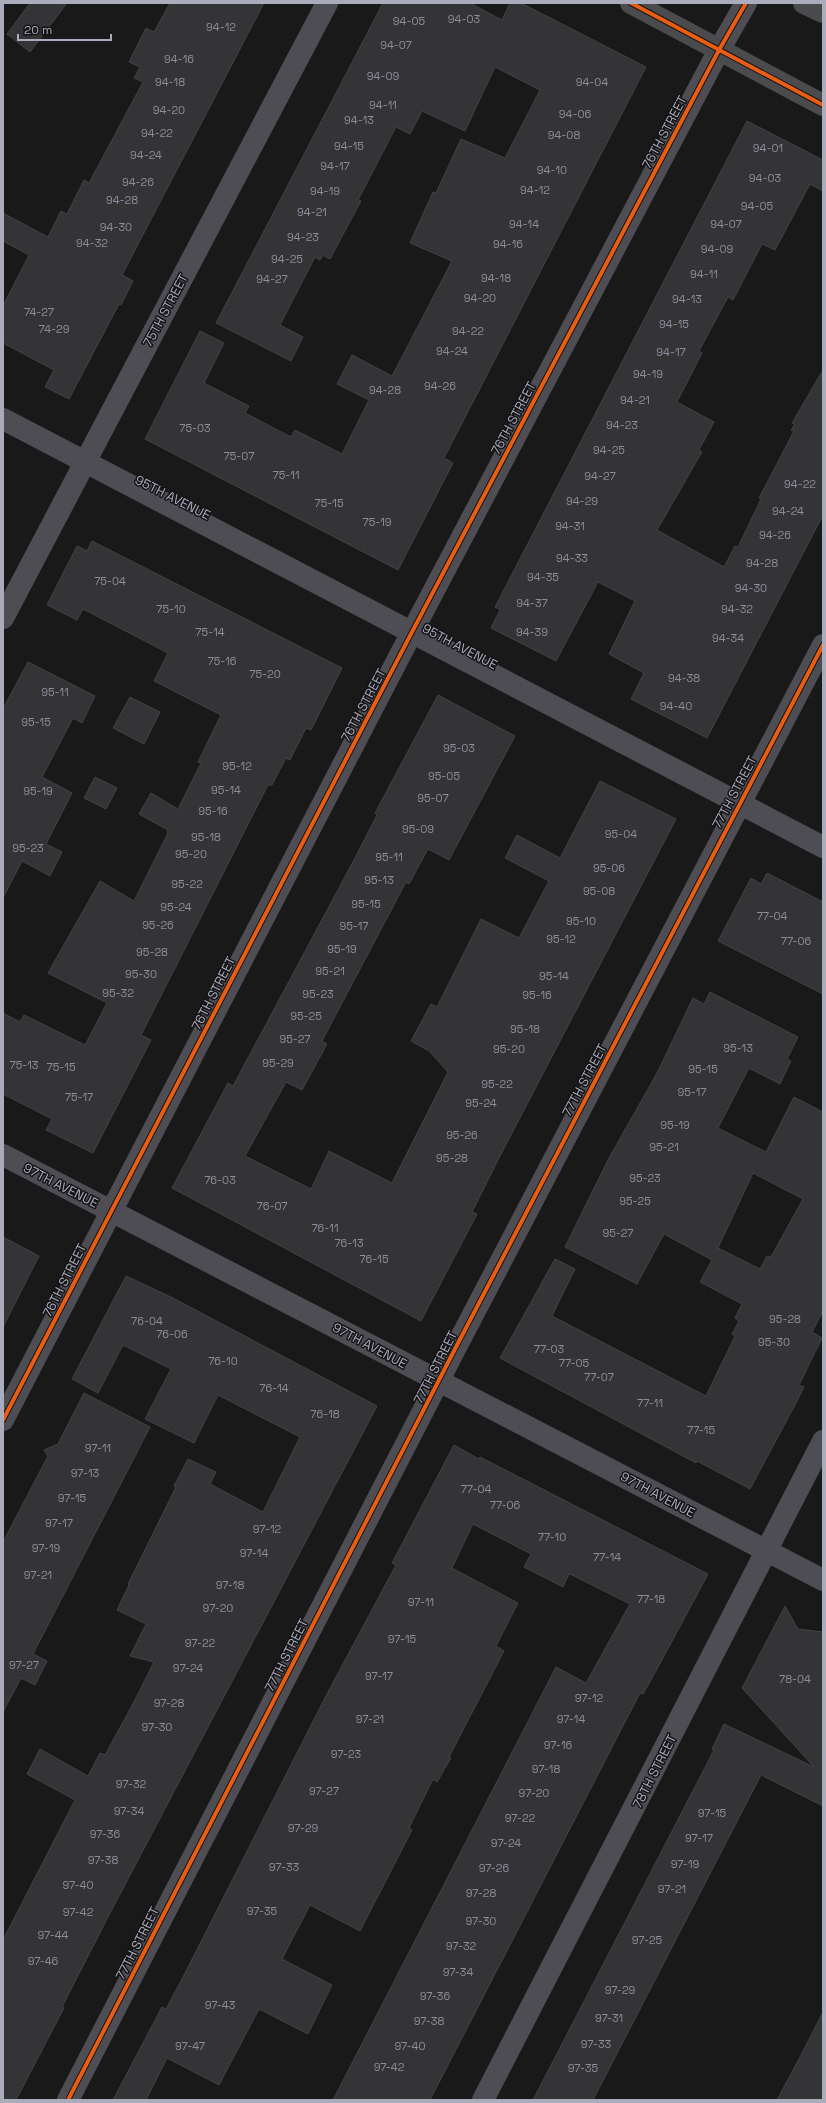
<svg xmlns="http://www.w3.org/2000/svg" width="826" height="2103" font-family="'Space Grotesk',sans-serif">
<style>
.building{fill:#343436;stroke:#424246;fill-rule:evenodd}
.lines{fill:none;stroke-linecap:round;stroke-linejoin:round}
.minor{stroke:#4e4d53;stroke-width:22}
.primary{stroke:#4b4b4e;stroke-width:22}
.cycleway-casing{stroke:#141316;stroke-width:6}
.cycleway{stroke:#e95d12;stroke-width:4}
.labels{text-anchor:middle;stroke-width:3;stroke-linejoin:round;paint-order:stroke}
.number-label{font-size:11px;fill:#8c8d9a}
.street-label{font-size:13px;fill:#aaabbb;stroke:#141316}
</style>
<rect width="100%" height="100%" fill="#19191a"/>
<g class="building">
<path d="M30,3H67L30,52L7,34Z"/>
<path d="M170,3H264L122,275L133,281L121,305L119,304L69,399L45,387L54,370L3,343V306L29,255L3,241V213L48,237L61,211L67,214L84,180L89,183L143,82L134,78L140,67L129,62L146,28L154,32Z"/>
<path d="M383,3H470L502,20L510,3H521L646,67L444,458L453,463L398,570L145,439L200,331L224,343L204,383L249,406L245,413L291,437L295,430L342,454L369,400L337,384L352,355L392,376L452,261L410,243L433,192L436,193L461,139L505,158L540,90L495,67L465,131L422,111L410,134L396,127L358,200L361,201L330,259L323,255L320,260L315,257L280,325L303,337L291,361L216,323Z"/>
<path d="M747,121L823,160V191L810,184L775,250L762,244L733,300L728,297L699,351L702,353L677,402L714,422L699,450L702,452L657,530L724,567L735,546L738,547L761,499L759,498L794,431L791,430L795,424L792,423L823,370V515L707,738L631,699L644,673L609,654L635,601L598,582L556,661L491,628L500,610L495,607Z"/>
<path d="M92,541L342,668L311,730L306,728L290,760L286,758L272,785H268L141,1035L151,1040L93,1153L46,1130L52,1119L3,1094V1013L20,1022L24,1015L85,1045L107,1003L48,973L100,881L134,901L168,833L167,832L168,830L139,814L151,793L178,809L201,763L198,762L221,715L154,681L168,653L83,609L77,620L47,605L77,546L87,551Z"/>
<path d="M28,662L95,696L82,723L73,718L42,777L72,793L46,844L62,852L50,876L22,861L3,898V709Z"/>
<path d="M438,695L515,736L449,860L428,849L409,884L406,882L322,1041L327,1044L302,1090L286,1082L245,1156L311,1189L329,1151L392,1183L448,1072L429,1051L411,1041L431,1004L437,1007L481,919L519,938L549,881L505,858L517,835L560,858L600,781L676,819L501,1154L472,1212L477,1214L421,1321L172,1188L228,1083L233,1086L356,856L377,815L375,813Z"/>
<path d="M130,697L160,712L144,744L113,728Z"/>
<path d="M95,777L117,788L106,809L84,798Z"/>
<path d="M767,873L823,902V994L718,941L751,878L761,884Z"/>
<path d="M710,992L798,1037L787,1059L791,1061L780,1084L749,1068L718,1128L766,1152L794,1097L823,1112V1311L812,1332L822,1338L799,1385L804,1387L796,1403L750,1489L697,1461L696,1463L500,1358L555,1259L575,1269L552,1316L706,1396L735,1336L732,1334L739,1321L735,1318L742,1304L700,1282L712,1260L664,1234L637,1284L565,1247L609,1158L657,1073L693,998L704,1004ZM753,1173L803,1199L771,1257L767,1256L760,1269L718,1248L717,1250Z"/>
<path d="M3,1237L39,1256L3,1327Z"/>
<path d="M126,1276L173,1298L377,1406L108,1917L62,2007L64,2008L16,2100H3V1940L75,1800L27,1774L40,1749L88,1776L100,1753L105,1755L135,1700L154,1662L130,1656L146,1624L117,1610L129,1585L128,1584L176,1487L174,1486L188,1459L216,1472L210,1484L263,1512L300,1437L218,1395L194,1443L145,1419L171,1369L123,1345L98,1393L72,1379Z"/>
<path d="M84,1393L150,1427L33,1654L47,1661L35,1685L21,1678L3,1712V1542L48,1456L44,1450L58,1444Z"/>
<path d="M454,1445L479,1459L480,1457L708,1574L656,1671L643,1694L640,1693L430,2100H333L556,1667L586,1683L630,1604L572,1575L569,1574L563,1587L524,1567L531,1554L473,1524L452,1568L518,1603L496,1646L504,1651L449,1757L451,1758L437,1782L433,1779L409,1828L412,1830L360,1931L310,1905L282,1959L332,1985L308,2034L259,2009L219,2085L167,2058L146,2100H113L162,2007L166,2009L183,1977L329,1690L396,1565L392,1563Z"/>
<path d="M785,1606L798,1629L823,1632V1806L761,1775L593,2100H533L714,1750L712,1749L724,1724L814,1767L742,1688Z"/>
<path d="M823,2012V2100H777L800,2057Z"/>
</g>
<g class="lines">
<g class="minor">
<path d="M3,419L823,847"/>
<path d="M3,618L327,3"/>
<path d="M3,1155L823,1580"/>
<path d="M3,1420L412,632L719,50L746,3"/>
<path d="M68,2100L455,1349L823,645"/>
<path d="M483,2100L823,1441"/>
</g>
<g class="primary">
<path d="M631,3L823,105"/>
<path d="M804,3L823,12"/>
</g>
<g class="cycleway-casing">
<g id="cycleway">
<path d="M631,3L823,105"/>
<path d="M3,1420L412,632L719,50L746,3"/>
<path d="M68,2100L455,1349L823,645"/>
</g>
</g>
<use href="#cycleway" class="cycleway"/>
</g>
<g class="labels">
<g class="number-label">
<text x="464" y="23">94-03</text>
<text x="409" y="25">94-05</text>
<text x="221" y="31">94-12</text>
<text x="396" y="49">94-07</text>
<text x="179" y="63">94-16</text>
<text x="383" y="80">94-09</text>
<text x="170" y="86">94-18</text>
<text x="592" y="86">94-04</text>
<text x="383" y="109">94-11</text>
<text x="169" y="114">94-20</text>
<text x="575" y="118">94-06</text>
<text x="359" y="124">94-13</text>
<text x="157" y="137">94-22</text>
<text x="564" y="139">94-08</text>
<text x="349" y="150">94-15</text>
<text x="768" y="152">94-01</text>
<text x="146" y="159">94-24</text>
<text x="335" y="170">94-17</text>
<text x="552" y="174">94-10</text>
<text x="765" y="182">94-03</text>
<text x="138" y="186">94-26</text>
<text x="535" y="194">94-12</text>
<text x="325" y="195">94-19</text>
<text x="122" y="204">94-28</text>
<text x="757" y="210">94-05</text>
<text x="312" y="216">94-21</text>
<text x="524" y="228">94-14</text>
<text x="726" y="228">94-07</text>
<text x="116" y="231">94-30</text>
<text x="303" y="241">94-23</text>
<text x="92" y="247">94-32</text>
<text x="508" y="248">94-16</text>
<text x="717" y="253">94-09</text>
<text x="287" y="263">94-25</text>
<text x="704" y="278">94-11</text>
<text x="496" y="282">94-18</text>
<text x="272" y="283">94-27</text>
<text x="480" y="302">94-20</text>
<text x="687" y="303">94-13</text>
<text x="39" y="316">74-27</text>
<text x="674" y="328">94-15</text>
<text x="54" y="333">74-29</text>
<text x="468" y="335">94-22</text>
<text x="452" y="355">94-24</text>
<text x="671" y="356">94-17</text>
<text x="648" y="378">94-19</text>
<text x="440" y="390">94-26</text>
<text x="385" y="394">94-28</text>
<text x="635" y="404">94-21</text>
<text x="622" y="429">94-23</text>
<text x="195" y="432">75-03</text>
<text x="609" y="454">94-25</text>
<text x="239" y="460">75-07</text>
<text x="286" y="479">75-11</text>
<text x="600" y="480">94-27</text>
<text x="800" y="488">94-22</text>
<text x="582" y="505">94-29</text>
<text x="329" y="507">75-15</text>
<text x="788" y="515">94-24</text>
<text x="377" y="526">75-19</text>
<text x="570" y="530">94-31</text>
<text x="775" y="539">94-26</text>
<text x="572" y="562">94-33</text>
<text x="762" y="567">94-28</text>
<text x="543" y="581">94-35</text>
<text x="110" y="585">75-04</text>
<text x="751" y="592">94-30</text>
<text x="532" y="607">94-37</text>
<text x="171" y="613">75-10</text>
<text x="737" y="613">94-32</text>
<text x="210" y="636">75-14</text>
<text x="532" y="636">94-39</text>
<text x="728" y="642">94-34</text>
<text x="222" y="665">75-16</text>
<text x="265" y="678">75-20</text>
<text x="684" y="682">94-38</text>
<text x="55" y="696">95-11</text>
<text x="676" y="710">94-40</text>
<text x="36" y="726">95-15</text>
<text x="459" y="752">95-03</text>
<text x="237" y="770">95-12</text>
<text x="444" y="780">95-05</text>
<text x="226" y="794">95-14</text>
<text x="38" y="795">95-19</text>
<text x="433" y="802">95-07</text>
<text x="213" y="815">95-16</text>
<text x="418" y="833">95-09</text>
<text x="621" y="838">95-04</text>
<text x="206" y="841">95-18</text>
<text x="28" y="852">95-23</text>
<text x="191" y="858">95-20</text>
<text x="389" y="861">95-11</text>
<text x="609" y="872">95-06</text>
<text x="379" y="884">95-13</text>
<text x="187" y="888">95-22</text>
<text x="599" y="895">95-08</text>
<text x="366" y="908">95-15</text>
<text x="176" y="911">95-24</text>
<text x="772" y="920">77-04</text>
<text x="581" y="925">95-10</text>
<text x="158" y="929">95-26</text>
<text x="354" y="930">95-17</text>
<text x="561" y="943">95-12</text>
<text x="796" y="945">77-06</text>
<text x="342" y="953">95-19</text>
<text x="152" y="956">95-28</text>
<text x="330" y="975">95-21</text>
<text x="141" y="978">95-30</text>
<text x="554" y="980">95-14</text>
<text x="118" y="997">95-32</text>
<text x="318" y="998">95-23</text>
<text x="537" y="999">95-16</text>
<text x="306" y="1020">95-25</text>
<text x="525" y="1033">95-18</text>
<text x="295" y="1043">95-27</text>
<text x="738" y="1052">95-13</text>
<text x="509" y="1053">95-20</text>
<text x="278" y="1067">95-29</text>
<text x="24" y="1069">75-13</text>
<text x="61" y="1071">75-15</text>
<text x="703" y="1073">95-15</text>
<text x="497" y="1088">95-22</text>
<text x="692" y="1096">95-17</text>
<text x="79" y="1101">75-17</text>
<text x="481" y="1107">95-24</text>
<text x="675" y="1129">95-19</text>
<text x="462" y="1139">95-26</text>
<text x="664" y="1151">95-21</text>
<text x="452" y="1162">95-28</text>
<text x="645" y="1182">95-23</text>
<text x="220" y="1184">76-03</text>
<text x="635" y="1205">95-25</text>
<text x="272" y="1210">76-07</text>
<text x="325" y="1232">76-11</text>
<text x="618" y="1237">95-27</text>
<text x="349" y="1247">76-13</text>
<text x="374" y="1263">76-15</text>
<text x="785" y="1323">95-28</text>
<text x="147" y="1325">76-04</text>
<text x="172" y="1338">76-06</text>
<text x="774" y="1346">95-30</text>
<text x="549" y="1353">77-03</text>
<text x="223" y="1365">76-10</text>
<text x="574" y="1367">77-05</text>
<text x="599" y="1381">77-07</text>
<text x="274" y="1392">76-14</text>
<text x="650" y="1407">77-11</text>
<text x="325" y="1418">76-18</text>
<text x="701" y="1434">77-15</text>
<text x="98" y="1452">97-11</text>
<text x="85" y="1477">97-13</text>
<text x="476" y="1493">77-04</text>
<text x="72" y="1502">97-15</text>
<text x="505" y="1509">77-06</text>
<text x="59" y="1527">97-17</text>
<text x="267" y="1533">97-12</text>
<text x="552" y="1541">77-10</text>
<text x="46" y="1552">97-19</text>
<text x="254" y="1557">97-14</text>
<text x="607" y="1561">77-14</text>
<text x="38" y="1579">97-21</text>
<text x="230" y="1589">97-18</text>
<text x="651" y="1603">77-18</text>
<text x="421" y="1606">97-11</text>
<text x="218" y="1612">97-20</text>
<text x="402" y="1643">97-15</text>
<text x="200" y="1647">97-22</text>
<text x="24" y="1669">97-27</text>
<text x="188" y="1672">97-24</text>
<text x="379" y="1680">97-17</text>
<text x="795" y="1683">78-04</text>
<text x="589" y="1702">97-12</text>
<text x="169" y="1707">97-28</text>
<text x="370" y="1723">97-21</text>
<text x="571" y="1723">97-14</text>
<text x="157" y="1731">97-30</text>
<text x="558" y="1749">97-16</text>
<text x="346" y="1758">97-23</text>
<text x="546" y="1773">97-18</text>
<text x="131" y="1788">97-32</text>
<text x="324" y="1795">97-27</text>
<text x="534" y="1797">97-20</text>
<text x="129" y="1815">97-34</text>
<text x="712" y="1817">97-15</text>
<text x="520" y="1822">97-22</text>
<text x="303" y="1832">97-29</text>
<text x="105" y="1838">97-36</text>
<text x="699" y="1842">97-17</text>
<text x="506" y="1847">97-24</text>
<text x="103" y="1864">97-38</text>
<text x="685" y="1868">97-19</text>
<text x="284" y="1871">97-33</text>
<text x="494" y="1872">97-26</text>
<text x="78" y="1889">97-40</text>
<text x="672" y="1893">97-21</text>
<text x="481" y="1897">97-28</text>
<text x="262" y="1915">97-35</text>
<text x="78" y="1916">97-42</text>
<text x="481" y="1925">97-30</text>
<text x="53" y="1939">97-44</text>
<text x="647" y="1944">97-25</text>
<text x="461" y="1950">97-32</text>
<text x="43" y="1965">97-46</text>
<text x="458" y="1976">97-34</text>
<text x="620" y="1994">97-29</text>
<text x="435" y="2000">97-36</text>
<text x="220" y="2009">97-43</text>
<text x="609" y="2022">97-31</text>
<text x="429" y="2025">97-38</text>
<text x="596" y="2048">97-33</text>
<text x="190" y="2050">97-47</text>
<text x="410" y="2050">97-40</text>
<text x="389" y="2071">97-42</text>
<text x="583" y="2072">97-35</text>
</g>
<g class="street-label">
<text transform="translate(664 132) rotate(-62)" y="5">76TH STREET</text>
<text transform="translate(165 310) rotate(-62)" y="5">75TH STREET</text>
<text transform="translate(513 418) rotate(-62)" y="5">76TH STREET</text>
<text transform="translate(173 497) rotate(27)" y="5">95TH AVENUE</text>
<text transform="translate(460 646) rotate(28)" y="5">95TH AVENUE</text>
<text transform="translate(363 705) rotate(-62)" y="5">76TH STREET</text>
<text transform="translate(734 792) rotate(-62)" y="5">77TH STREET</text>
<text transform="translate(213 993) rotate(-63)" y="5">76TH STREET</text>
<text transform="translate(584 1080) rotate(-62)" y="5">77TH STREET</text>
<text transform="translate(61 1185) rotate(27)" y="5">97TH AVENUE</text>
<text transform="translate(64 1280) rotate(-63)" y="5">76TH STREET</text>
<text transform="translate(370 1345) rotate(28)" y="5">97TH AVENUE</text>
<text transform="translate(435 1367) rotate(-63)" y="5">77TH STREET</text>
<text transform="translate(658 1494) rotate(28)" y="5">97TH AVENUE</text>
<text transform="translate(286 1655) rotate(-63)" y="5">77TH STREET</text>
<text transform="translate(654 1771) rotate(-63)" y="5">78TH STREET</text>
<text transform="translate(137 1943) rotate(-63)" y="5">77TH STREET</text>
</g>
</g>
<rect width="826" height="2103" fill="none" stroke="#aaabbb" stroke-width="8"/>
<path d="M18 34v6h93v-6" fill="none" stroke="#aaabbb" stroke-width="2"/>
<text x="24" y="34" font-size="12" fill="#aaabbb" stroke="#141316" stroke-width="3" paint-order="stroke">20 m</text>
</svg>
